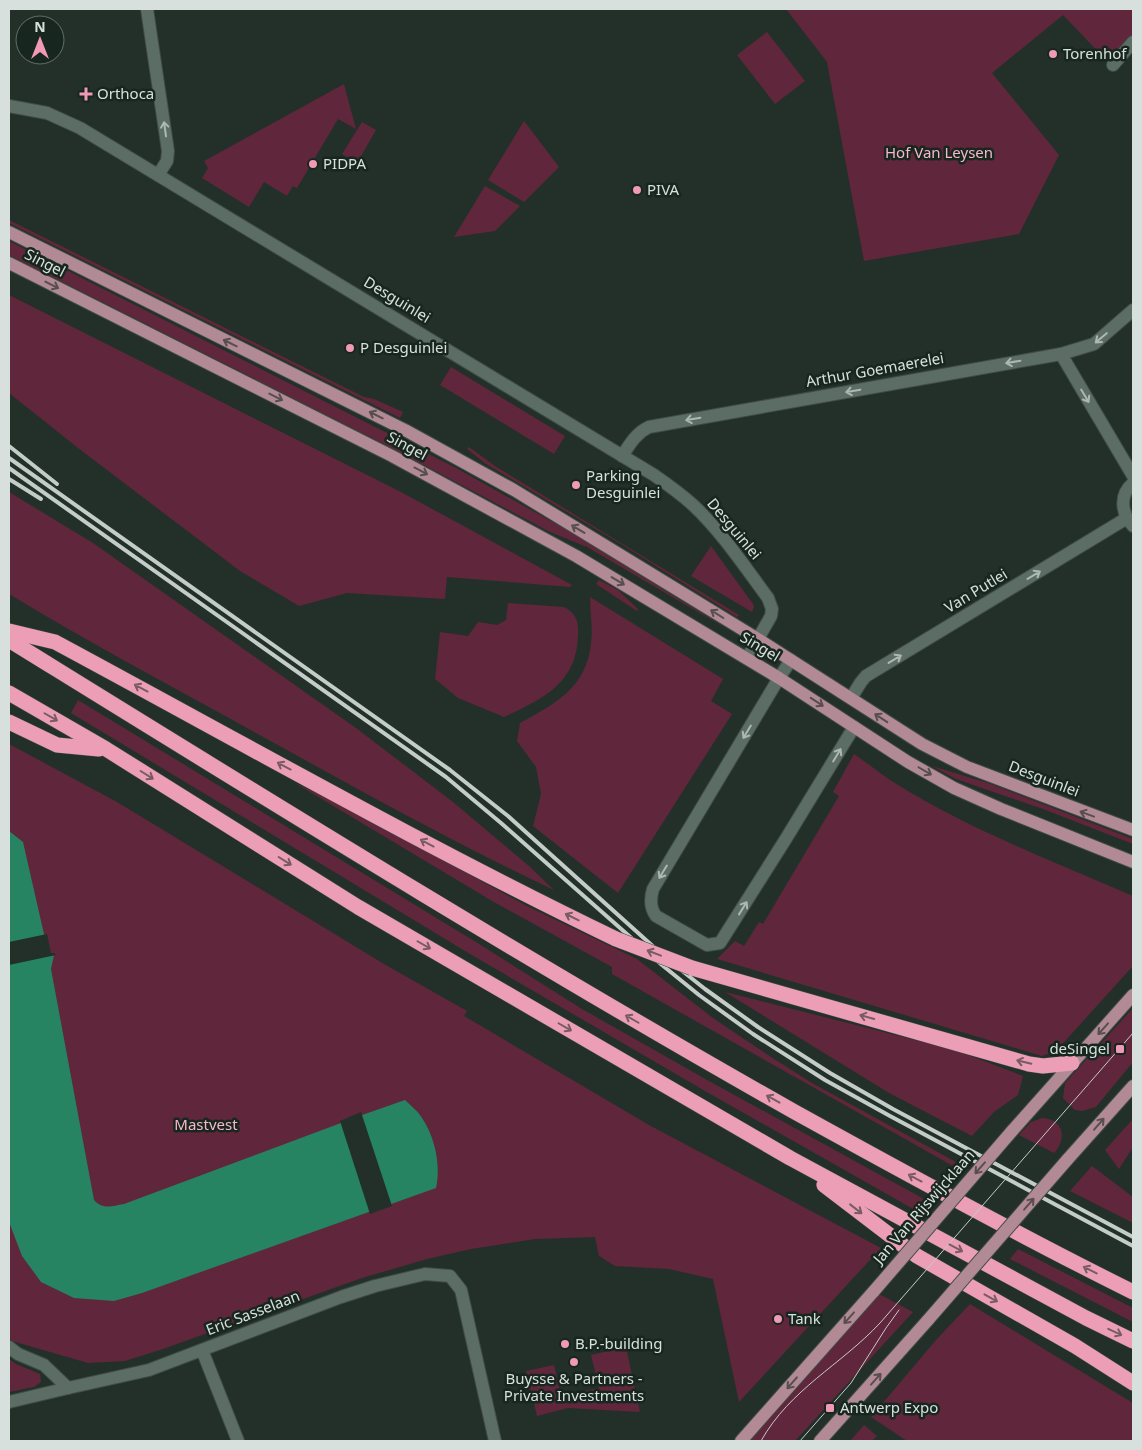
<svg xmlns="http://www.w3.org/2000/svg" width="1142" height="1450" font-family="'Noto Sans',sans-serif">
<style>
.green{fill:#60263c}
.water{fill:#268462}
.pier{fill:#223029}
.lines{fill:none;stroke-linecap:round;stroke-linejoin:round}
.minor-casing{stroke:#3f4c47;stroke-width:14}
.major-casing{stroke:#3f4c47;stroke-width:14}
.highway-casing{stroke:#3f4c47;stroke-width:16}
.minor{stroke:#5c6d65;stroke-width:12}
.major{stroke:#b28a96;stroke-width:12}
.highway{stroke:#ec9eb6;stroke-width:15}
.tram{stroke:#c3ccc8;stroke-width:1}
.rail{stroke:#c3ccc8;stroke-width:4}
.major-bridge-casing{stroke:#3f4c47;stroke-width:14;stroke-linecap:butt}
.highway-bridge-casing{stroke:#3f4c47;stroke-width:16;stroke-linecap:butt}
.major-bridge{stroke:#b28a96;stroke-width:12}
.highway-bridge{stroke:#ec9eb6;stroke-width:15}
.oneway{stroke:#acb8b2}
.oneway2{stroke:#564e4f}
.oneway3{stroke:#775c64}
.poi-dot{fill:#f09ab5;stroke:#182620;stroke-width:2}
.labels{text-anchor:middle;stroke-width:5;stroke-linejoin:round;paint-order:stroke}
.poi-label{font-size:15px;fill:#d7e0dc;stroke:#182620;text-anchor:start}
.park-label{font-size:15px;fill:#f8b7ca;stroke:#182620}
.street-label{font-size:15px;fill:#d7e0dc;stroke:#182620}
</style>
<rect width="100%" height="100%" fill="#223029"/>
<g class="green">
<path d="M786,9H1133V34L1108,62L1063,15L992,73L1059,155L1019,234L864,261L827,62Z"/>
<path d="M767,32L805,81L775,104L737,55Z"/>
<path d="M344,84L356,129L338,119L297,188L293,186L287,196L264,182L249,207L202,178L208,168L204,161Z"/>
<path d="M524,121L559,167L524,202L488,180Z"/>
<path d="M362,122L376,130L357,163L342,154Z"/>
<path d="M485,186L520,206L495,231L454,237Z"/>
<path d="M9,220L364,397L374,399L403,412L400,418L9,223Z"/>
<path d="M9,241L456,468L574,534L725,628L587,547L550,532L390,447L9,255Z"/>
<path d="M9,295L401,492L572,585L570,587L447,577L445,599L347,593L299,606L240,571L78,448L9,393Z"/>
<path d="M451,367L565,436L554,454L440,385Z"/>
<path d="M469,447L495,466L739,615L737,617L621,544L486,464L467,449Z"/>
<path d="M9,492L93,543L356,728L453,802L529,866L554,890C452,842 354,787 256,733C173,687 90,643 9,594Z"/>
<path d="M711,546L753,604L754,607L752,612L691,576Z"/>
<path d="M599,580L618,590L638,609L637,611L596,584Z"/>
<path d="M590,597L723,679L711,701L732,714L618,893L533,826L541,794L536,767L517,741L520,723C555,704 587,687 591,643C593,628 590,612 590,597Z"/>
<path d="M508,603L564,607C576,613 579,622 578,635C577,684 542,699 504,717L458,698L435,679L440,632L468,636L478,622L497,625L506,620Z"/>
<path d="M78,700L476,942L582,1009L709,1081L924,1199L915,1210L705,1091L470,954L71,713Z"/>
<path d="M9,744L117,802L384,964L467,1011L464,1016L649,1125L881,1248L739,1402L713,1279L669,1269L615,1266L599,1256L595,1237L535,1239L471,1249L427,1259L362,1278L160,1350L125,1361L88,1363L12,1341L9,1338Z"/>
<path d="M854,754C869,764 883,776 898,785C970,830 1056,862 1133,896V966L1056,1051L1042,1056L717,959L735,941L744,946L759,922L763,924L839,796L833,792Z"/>
<path d="M932,766L988,783L1133,839V844L1043,809L956,779Z"/>
<path d="M295,783L330,799L527,906L637,959L713,1018L768,1055L812,1083L956,1162L953,1166L612,974V967L492,901Z"/>
<path d="M725,992L955,1050L1023,1076L1018,1095L994,1112L972,1136L889,1093Z"/>
<path d="M1133,1008V1062L1096,1107L1082,1111L1075,1110L1063,1098L1065,1083Z"/>
<path d="M1042,1118C1064,1119 1067,1139 1054,1153L1019,1135L1031,1122Z"/>
<path d="M1133,1119V1147L1119,1169L1105,1150Z"/>
<path d="M1092,1166L1133,1197V1223L1070,1191Z"/>
<path d="M1018,1249L1133,1308V1322L1010,1259Z"/>
<path d="M879,1294L913,1312L795,1441H749Z"/>
<path d="M970,1304L1133,1403V1441H907L871,1417L936,1340Z"/>
<path d="M626,1347L640,1412L568,1408L537,1416L526,1371L554,1365L561,1396L599,1388L591,1355Z"/>
<path d="M9,1359L16,1364L40,1374L41,1382L34,1387L9,1392Z"/>
<path d="M864,1425L877,1436L872,1441H850Z"/>
</g>
<path class="water" d="M9,831L23,842L49,956L54,955L51,969L94,1200C103,1210 112,1206 124,1204L365,1114L405,1100C411,1106 418,1111 422,1118C435,1137 441,1165 436,1188L142,1293L114,1301L74,1298L41,1282L22,1256L9,1222Z"/>
<g class="pier">
<path d="M47,934L51,953H54L56,955L9,965V942Z"/>
<path d="M361,1112L392,1206L370,1214L340,1121Z"/>
</g>
<g class="lines">
<g class="minor-casing">
<g id="minor">
<path d="M147,9L168,151L167,161L158,175"/>
<path d="M1113,65L1133,42"/>
<path d="M9,106L47,113L80,128L654,475C667,484 681,494 693,505C721,531 745,567 768,598L772,609L771,616L747,658"/>
<path d="M1061,354L1133,476"/>
<path d="M622,456C630,444 636,433 649,427L1061,354L1094,344L1133,310"/>
<path d="M1133,483C1119,495 1121,513 1133,526"/>
<path d="M791,660L779,678L653,889C650,899 650,908 656,916L707,945L720,943L787,837L854,727"/>
<path d="M851,698L861,682L866,676L1127,518"/>
<path d="M9,1347L18,1354L44,1365L68,1388L149,1370L341,1297L375,1286L425,1274L450,1276L461,1290L495,1441"/>
<path d="M202,1350L238,1441"/>
<path d="M9,1402L68,1388"/>
</g>
</g>
<g class="major-casing">
<g id="major">
<path d="M9,232L405,430L514,490L758,639L922,744L967,767L1133,830"/>
<path d="M9,263L392,456L576,556L779,678L908,762L954,788L1001,809L1133,862"/>
<path d="M1012,1131L1133,995"/>
<path d="M1067,1160L1133,1086"/>
<path d="M741,1441L874,1291"/>
<path d="M820,1441L928,1320"/>
</g>
</g>
<g class="highway-casing">
<g id="highway">
<path d="M9,631L55,642C241,742 425,847 616,939"/>
<path d="M9,640C268,800 527,961 793,1111C905,1173 1018,1235 1133,1292"/>
<path d="M9,693L106,749L358,907L790,1158L1086,1318L1133,1341"/>
<path d="M9,722L57,745L99,749"/>
<path d="M692,968L1029,1064L1043,1066L1072,1063"/>
<path d="M824,1185L917,1256L1075,1346L1133,1383"/>
</g>
</g>
<use href="#minor" class="minor"/>
<use href="#major" class="major"/>
<use href="#highway" class="highway"/>
<g class="tram">
<path d="M761,1441C790,1389 841,1365 880,1323L1133,1033"/>
<path d="M800,1441L851,1383L886,1328L899,1310"/>
</g>
<g class="rail">
<path d="M9,446L57,484"/>
<path d="M9,458L450,770L508,816L666,958L705,989L758,1027L830,1073L893,1109L1133,1237"/>
<path d="M9,468L446,777L501,823L662,965L699,995L753,1034L825,1080L890,1116L1133,1246"/>
<path d="M9,479L41,499"/>
</g>
<g class="major-bridge-casing">
<g id="major-bridge">
<path d="M874,1291L1012,1131"/>
<path d="M928,1320L1067,1160"/>
</g>
</g>
<g class="highway-bridge-casing">
<path id="highway-bridge" d="M616,939L692,968"/>
</g>
<use href="#major-bridge" class="major-bridge"/>
<use href="#highway-bridge" class="highway-bridge"/>
</g>
<defs><path id="oneway-shaft" d="M-6 0H5M1.5-3L5.5 0L1.5 3" fill="none" stroke-width="1.6" stroke-linecap="round" stroke-linejoin="round" transform="scale(1.25)"/></defs>
<g class="oneway">
<use href="#oneway-shaft" transform="translate(165 129) rotate(-98)"/>
<use href="#oneway-shaft" transform="translate(1101 338) rotate(140)"/>
<use href="#oneway-shaft" transform="translate(1013 362) rotate(170)"/>
<use href="#oneway-shaft" transform="translate(853 391) rotate(170)"/>
<use href="#oneway-shaft" transform="translate(1085 396) rotate(59)"/>
<use href="#oneway-shaft" transform="translate(693 419) rotate(170)"/>
<use href="#oneway-shaft" transform="translate(1034 575) rotate(-31)"/>
<use href="#oneway-shaft" transform="translate(895 659) rotate(-31)"/>
<use href="#oneway-shaft" transform="translate(747 732) rotate(121)"/>
<use href="#oneway-shaft" transform="translate(837 755) rotate(-59)"/>
<use href="#oneway-shaft" transform="translate(663 872) rotate(121)"/>
<use href="#oneway-shaft" transform="translate(743 908) rotate(-58)"/>
</g>
<g class="oneway2">
<use href="#oneway-shaft" transform="translate(52 285) rotate(27)"/>
<use href="#oneway-shaft" transform="translate(230 343) rotate(-154)"/>
<use href="#oneway-shaft" transform="translate(276 397) rotate(27)"/>
<use href="#oneway-shaft" transform="translate(376 415) rotate(-154)"/>
<use href="#oneway-shaft" transform="translate(421 471) rotate(28)"/>
<use href="#oneway-shaft" transform="translate(578 529) rotate(-149)"/>
<use href="#oneway-shaft" transform="translate(618 581) rotate(31)"/>
<use href="#oneway-shaft" transform="translate(717 614) rotate(-148)"/>
<use href="#oneway-shaft" transform="translate(817 702) rotate(33)"/>
<use href="#oneway-shaft" transform="translate(881 718) rotate(-147)"/>
<use href="#oneway-shaft" transform="translate(925 771) rotate(30)"/>
<use href="#oneway-shaft" transform="translate(1087 814) rotate(-160)"/>
<use href="#oneway-shaft" transform="translate(1103 1029) rotate(132)"/>
<use href="#oneway-shaft" transform="translate(1099 1124) rotate(-49)"/>
<use href="#oneway-shaft" transform="translate(980 1168) rotate(131)"/>
<use href="#oneway-shaft" transform="translate(1029 1204) rotate(-49)"/>
<use href="#oneway-shaft" transform="translate(849 1318) rotate(132)"/>
<use href="#oneway-shaft" transform="translate(876 1379) rotate(-48)"/>
<use href="#oneway-shaft" transform="translate(792 1383) rotate(131)"/>
</g>
<g class="oneway3">
<use href="#oneway-shaft" transform="translate(141 688) rotate(-152)"/>
<use href="#oneway-shaft" transform="translate(51 717) rotate(30)"/>
<use href="#oneway-shaft" transform="translate(284 766) rotate(-152)"/>
<use href="#oneway-shaft" transform="translate(147 775) rotate(32)"/>
<use href="#oneway-shaft" transform="translate(427 843) rotate(-152)"/>
<use href="#oneway-shaft" transform="translate(285 861) rotate(32)"/>
<use href="#oneway-shaft" transform="translate(572 917) rotate(-154)"/>
<use href="#oneway-shaft" transform="translate(424 945) rotate(30)"/>
<use href="#oneway-shaft" transform="translate(654 953) rotate(-159)"/>
<use href="#oneway-shaft" transform="translate(867 1017) rotate(-164)"/>
<use href="#oneway-shaft" transform="translate(632 1019) rotate(-150)"/>
<use href="#oneway-shaft" transform="translate(565 1027) rotate(30)"/>
<use href="#oneway-shaft" transform="translate(1024 1062) rotate(-167)"/>
<use href="#oneway-shaft" transform="translate(773 1099) rotate(-151)"/>
<use href="#oneway-shaft" transform="translate(915 1178) rotate(-152)"/>
<use href="#oneway-shaft" transform="translate(856 1209) rotate(38)"/>
<use href="#oneway-shaft" transform="translate(956 1248) rotate(28)"/>
<use href="#oneway-shaft" transform="translate(1090 1270) rotate(-153)"/>
<use href="#oneway-shaft" transform="translate(991 1298) rotate(29)"/>
<use href="#oneway-shaft" transform="translate(1115 1332) rotate(25)"/>
</g>
<g class="poi-dot">
<circle cx="1053" cy="54" r="5"/>
<path d="M83.5 86.5h5v5h5v5h-5v5h-5v-5h-5v-5h5z"/>
<circle cx="313" cy="164" r="5"/>
<circle cx="637" cy="190" r="5"/>
<circle cx="350" cy="348" r="5"/>
<circle cx="576" cy="485" r="5"/>
<rect x="1115" y="1044" width="10" height="10" rx="2.5"/>
<circle cx="778" cy="1319" r="5"/>
<circle cx="565" cy="1344" r="5"/>
<circle cx="574" cy="1362" r="5"/>
<rect x="825" y="1403" width="10" height="10" rx="2.5"/>
</g>
<g class="labels">
<g class="poi-label">
<text x="1063" y="59">Torenhof</text>
<text x="97" y="99">Orthoca</text>
<text x="323" y="169">PIDPA</text>
<text x="647" y="195">PIVA</text>
<text x="360" y="353">P Desguinlei</text>
<text x="586" y="481">Parking<tspan x="586" dy="17">Desguinlei</tspan></text>
<text x="1110" y="1054" text-anchor="end">deSingel</text>
<text x="788" y="1324">Tank</text>
<text x="575" y="1349">B.P.-building</text>
<text x="574" y="1384" text-anchor="middle">Buysse &amp; Partners -<tspan x="574" dy="17">Private Investments</tspan></text>
<text x="840" y="1413">Antwerp Expo</text>
</g>
<g class="park-label">
<text x="939" y="158">Hof Van Leysen</text>
<text x="206" y="1130">Mastvest</text>
</g>
<g class="street-label">
<text transform="translate(45 263) rotate(27)" y="5">Singel</text>
<text transform="translate(397 300) rotate(31)" y="5">Desguinlei</text>
<text transform="translate(875 370) rotate(-10)" y="5">Arthur Goemaerelei</text>
<text transform="translate(407 446) rotate(28)" y="5">Singel</text>
<text transform="translate(734 529) rotate(50)" y="5">Desguinlei</text>
<text transform="translate(976 591) rotate(-31)" y="5">Van Putlei</text>
<text transform="translate(760 647) rotate(31)" y="5">Singel</text>
<text transform="translate(1044 779) rotate(21)" y="5">Desguinlei</text>
<text transform="translate(924 1207) rotate(-49)" y="5">Jan Van Rijswijcklaan</text>
<text transform="translate(253 1313) rotate(-21)" y="5">Eric Sasselaan</text>
</g>
</g>
<rect width="1142" height="1450" fill="none" stroke="#d7e0dc" stroke-width="20"/>
<g transform="translate(40 40)"><circle r="24" fill="#182620" stroke="#64706b"/>
<path d="M0-4L9 19L0 12L-9 19Z" fill="#f09ab5"/>
<text y="-8" font-size="14" font-weight="bold" text-anchor="middle" fill="#d7e0dc">N</text>
</g>
</svg>
